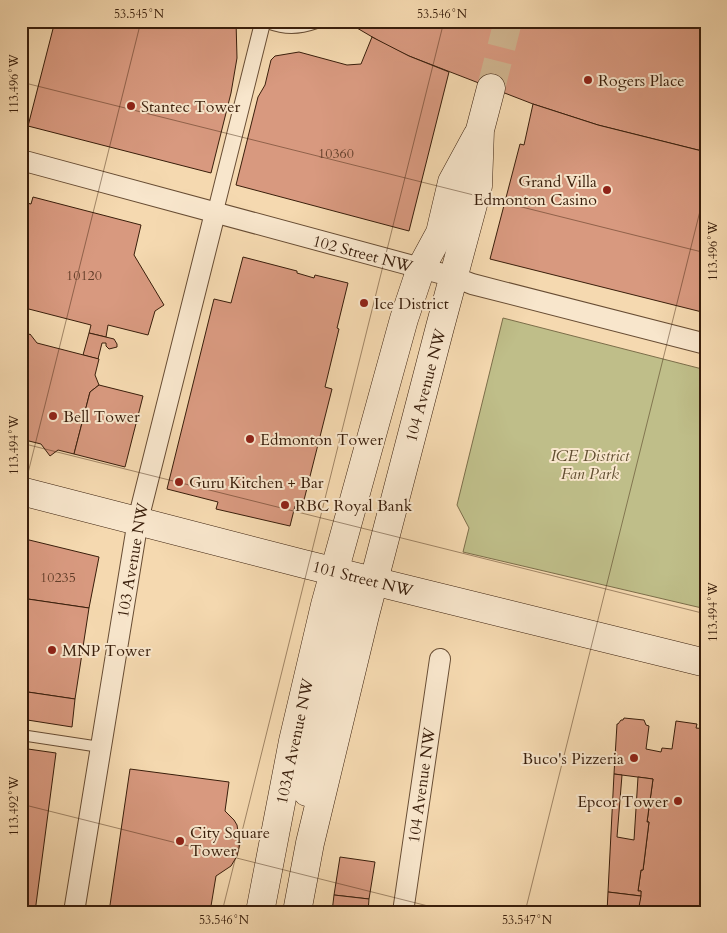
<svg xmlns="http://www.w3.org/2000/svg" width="727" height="933" font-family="Cardo,serif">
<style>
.green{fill:#bfbe89;stroke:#7c6e4a}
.building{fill:#d8997f;stroke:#391e0b}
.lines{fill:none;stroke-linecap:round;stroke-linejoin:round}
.secondary-tunnel{stroke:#cfb48f;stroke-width:28;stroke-dasharray:28 14;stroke-linecap:butt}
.service-casing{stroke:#684d34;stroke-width:12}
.pedestrian-casing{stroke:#684d34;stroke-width:17}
.minor-casing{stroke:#684d34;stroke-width:22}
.secondary-casing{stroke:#391e0b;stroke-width:29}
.service{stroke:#f8e6cc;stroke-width:10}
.pedestrian{stroke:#f8e6cc;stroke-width:15}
.minor{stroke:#f8e6cc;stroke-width:20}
.secondary{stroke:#f8e6cc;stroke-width:28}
.ticks{fill:none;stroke:#391e0b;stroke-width:1;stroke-opacity:0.45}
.poi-dot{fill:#8f2418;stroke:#f8e6cc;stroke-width:2}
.labels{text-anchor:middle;stroke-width:4;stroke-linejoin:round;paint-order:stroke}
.number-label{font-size:14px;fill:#613d28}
.poi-label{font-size:16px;fill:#391e0b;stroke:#f8e6cc;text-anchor:start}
.street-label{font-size:16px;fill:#391e0b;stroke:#f8e6cc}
.park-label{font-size:16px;font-style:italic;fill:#614e31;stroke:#f8e6cc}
.neatline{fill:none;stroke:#391e0b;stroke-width:2}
.ticks-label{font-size:12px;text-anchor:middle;fill:#391e0b}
</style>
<rect width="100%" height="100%" fill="#f5d9b0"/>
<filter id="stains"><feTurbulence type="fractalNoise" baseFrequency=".004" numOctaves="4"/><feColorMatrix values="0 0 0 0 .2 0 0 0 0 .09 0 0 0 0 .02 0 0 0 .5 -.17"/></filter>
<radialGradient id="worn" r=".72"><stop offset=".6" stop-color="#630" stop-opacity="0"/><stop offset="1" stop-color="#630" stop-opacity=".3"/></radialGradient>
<path class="green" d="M503,318L706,370V609L463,552L469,528L457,505Z"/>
<g class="building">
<path d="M55,21H236L237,58L231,93L211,173L28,126Z"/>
<path d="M345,21H706V152L598,125L533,104L409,56L386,45Z"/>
<path d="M372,37L409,56L449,72L409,231L236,185L258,97L265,85L271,60L275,56L299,52L347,65L361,64Z"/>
<path d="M533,104L598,125L706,152V313L490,259L520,144L524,145Z"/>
<path d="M33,197L141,225L134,255L164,305L155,311L148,335L108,325L106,337L89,333L91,325L21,307V205L22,202L31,204Z"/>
<path d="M243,257L297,271V273L314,278L315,275L348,283L337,328L339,329L325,387L332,389L302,508L295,506L290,526L216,509L218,502L167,489L214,299L231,303Z"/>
<path d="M89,333L114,339L117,344V347L109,349L106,346V343H102L98,359L83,355Z"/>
<path d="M30,334L37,343L99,359L95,375L99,385L90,392L74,454L58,450L50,456L41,444L21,439V339Z"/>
<path d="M99,385L143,396L125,467L74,454L90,392Z"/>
<path d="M21,538L99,557L89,608L21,598Z"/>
<path d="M21,598L89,608L75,699L21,691Z"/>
<path d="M21,691L75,699L72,727L21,719Z"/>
<path d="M624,718L644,720L646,725L649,726L646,749L661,752L662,748L672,749L676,721L697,724L696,728L706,729V912H638L641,891H638L641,870H643L649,822H647L653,779L614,774L617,724H618L621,720H623Z"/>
<path d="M21,748L56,753L35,912H21Z"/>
<path d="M130,769L229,782L225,811L234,820L237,825L240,844L237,856L231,866L216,876L210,912H109Z"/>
<path d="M614,774L622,775L617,837L634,840L638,777L653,779L647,822H649L643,870H641L638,891H641V896L608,892Z"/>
<path d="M340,857L375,862L369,899L334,895Z"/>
<path d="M608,892L641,896L638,912H607Z"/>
<path d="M334,895L369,899L368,912H332Z"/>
</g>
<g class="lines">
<path class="secondary-tunnel" d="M491,88L508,21"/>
<g class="service-casing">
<path id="service" d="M21,735L100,747"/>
</g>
<g class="pedestrian-casing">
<g id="pedestrian">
<path d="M269,21C285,27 298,27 315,21"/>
<path d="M215,213L263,21"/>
</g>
</g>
<g class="minor-casing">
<g id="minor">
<path d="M21,160L454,277L472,284L706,344"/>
<path d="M74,912L138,520L215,213"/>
<path d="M403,912L440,659"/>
</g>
</g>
<g class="secondary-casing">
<g id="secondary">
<path d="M21,491L304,564L706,663"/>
<path d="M307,792L315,730L345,606C344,591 345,582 334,571"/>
<path d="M260,912L293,741L325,605L404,319L421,268L440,233L452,182L477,136"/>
<path d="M297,912L310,843L365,615L440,327L478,186L480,130L491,88"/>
</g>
</g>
<use href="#service" class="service"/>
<use href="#pedestrian" class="pedestrian"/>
<use href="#minor" class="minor"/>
<use href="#secondary" class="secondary"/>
</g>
<path class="ticks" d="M21,82L706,253M21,443L706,614M21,501L141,21M21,804L452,912M222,912L444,21M525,912L706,187"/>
<g class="poi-dot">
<circle cx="588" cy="80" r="5"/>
<circle cx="131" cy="106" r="5"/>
<circle cx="607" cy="190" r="5"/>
<circle cx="364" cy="303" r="5"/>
<circle cx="53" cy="416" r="5"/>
<circle cx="250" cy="439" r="5"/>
<circle cx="179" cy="482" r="5"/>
<circle cx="285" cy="505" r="5"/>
<circle cx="52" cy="650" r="5"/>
<circle cx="634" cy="758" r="5"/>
<circle cx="678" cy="801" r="5"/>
<circle cx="180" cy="841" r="5"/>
</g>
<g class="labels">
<g class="number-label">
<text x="336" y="158">10360</text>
<text x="84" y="280">10120</text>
<text x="58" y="582">10235</text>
</g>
<g class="poi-label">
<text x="598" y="86">Rogers Place</text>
<text x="141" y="112">Stantec Tower</text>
<text x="597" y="187" text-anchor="end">Grand Villa<tspan x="597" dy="18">Edmonton Casino</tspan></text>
<text x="374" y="309">Ice District</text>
<text x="63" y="422">Bell Tower</text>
<text x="260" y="445">Edmonton Tower</text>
<text x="189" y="488">Guru Kitchen + Bar</text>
<text x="295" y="511">RBC Royal Bank</text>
<text x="62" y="656">MNP Tower</text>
<text x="624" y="764" text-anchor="end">Buco's Pizzeria</text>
<text x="668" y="807" text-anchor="end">Epcor Tower</text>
<text x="190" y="838">City Square<tspan x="190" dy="18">Tower</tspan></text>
</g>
<g class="street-label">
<text transform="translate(363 253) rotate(15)" y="6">102 Street NW</text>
<text transform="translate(425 385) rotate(-75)" y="6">104 Avenue NW</text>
<text transform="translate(132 560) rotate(-80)" y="6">103 Avenue NW</text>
<text transform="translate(363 578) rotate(14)" y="6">101 Street NW</text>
<text transform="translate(294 741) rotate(-78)" y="6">103A Avenue NW</text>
<text transform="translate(421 785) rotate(-82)" y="6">104 Avenue NW</text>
</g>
<g class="park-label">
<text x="590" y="461">ICE District<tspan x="590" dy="18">Fan Park</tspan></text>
</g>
</g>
<rect width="727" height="933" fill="none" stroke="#f5d9b0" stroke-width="55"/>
<rect x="28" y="28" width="672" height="878" class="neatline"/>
<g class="ticks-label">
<text x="139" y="18">53.545°N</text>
<text x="442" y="18">53.546°N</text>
<text transform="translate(14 84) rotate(-90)" y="4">113.496°W</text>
<text transform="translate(713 251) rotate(-90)" y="4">113.496°W</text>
<text transform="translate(14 445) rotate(-90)" y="4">113.494°W</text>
<text transform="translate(713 612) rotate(-90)" y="4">113.494°W</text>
<text transform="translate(14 806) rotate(-90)" y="4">113.492°W</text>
<text x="224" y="924">53.546°N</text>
<text x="527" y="924">53.547°N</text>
</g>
<rect width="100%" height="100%" filter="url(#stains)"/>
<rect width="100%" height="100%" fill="url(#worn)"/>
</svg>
